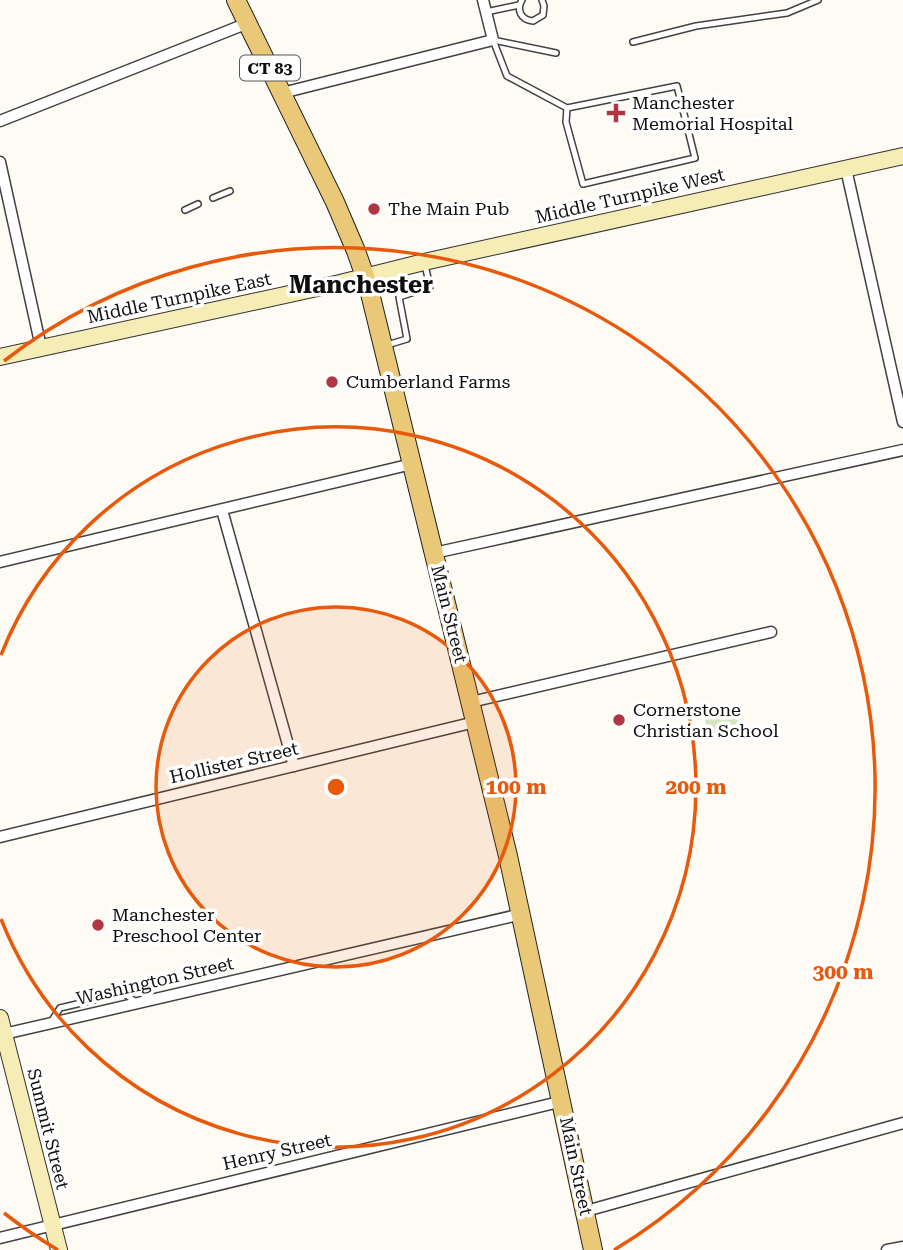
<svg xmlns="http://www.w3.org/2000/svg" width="903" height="1250" font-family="'Roboto Serif',serif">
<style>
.green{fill:#d5e5c0}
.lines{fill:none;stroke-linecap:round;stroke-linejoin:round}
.lane-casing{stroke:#424242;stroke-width:8}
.street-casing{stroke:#424242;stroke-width:13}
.secondary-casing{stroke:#313131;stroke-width:18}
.primary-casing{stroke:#202020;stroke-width:20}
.lane{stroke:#fff;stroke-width:5}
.street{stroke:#fff;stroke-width:10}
.secondary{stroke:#f6ecb6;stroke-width:16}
.primary{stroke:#e9c878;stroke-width:18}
.ring{fill:none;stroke:#e8590c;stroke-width:3.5}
.poi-dot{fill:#b03742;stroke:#fff;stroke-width:2.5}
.labels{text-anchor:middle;stroke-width:7;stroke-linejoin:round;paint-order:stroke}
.shield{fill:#fff;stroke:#575757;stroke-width:2}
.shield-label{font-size:16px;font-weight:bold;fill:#0f0f0f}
.poi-label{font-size:18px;fill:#0f0f0f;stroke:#fff;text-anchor:start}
.street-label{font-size:18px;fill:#0f0f0f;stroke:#fff}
.district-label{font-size:24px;font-weight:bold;fill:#0f0f0f;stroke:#fff}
.centre{fill:#e8590c;stroke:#fff;stroke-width:3.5}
.ring-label{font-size:21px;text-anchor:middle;font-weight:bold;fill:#e8590c;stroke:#fff;stroke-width:7;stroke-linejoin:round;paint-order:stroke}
</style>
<rect width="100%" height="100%" fill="#fdfbf3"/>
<path class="green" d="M738,713L742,730L709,737L705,720Z"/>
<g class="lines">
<g class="lane-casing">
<g id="lane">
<path d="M522,0C516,10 521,20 533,21L543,15L544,6L542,0"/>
<path d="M486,12L519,5"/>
<path d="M493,40L507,76L567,108L677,86L695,158L583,184L566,122L567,108"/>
<path d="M493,40L556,53"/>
<path d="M633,42L696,26L787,13L818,0"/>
<path d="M213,198L230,191"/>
<path d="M185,210L198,204"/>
<path d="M387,345L407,339L399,297L430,287L425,265"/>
<path d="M51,1022L60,1008L124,993L137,1003"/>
</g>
</g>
<g class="street-casing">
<g id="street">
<path d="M282,93L493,40L483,0"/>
<path d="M0,121L248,23"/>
<path d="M0,162L41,347"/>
<path d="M846,169L903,422"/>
<path d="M222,510L294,766"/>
<path d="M434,553L903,450"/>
<path d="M0,562L412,464"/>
<path d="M471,702L771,632"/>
<path d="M0,837L475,722"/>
<path d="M0,1035L522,914"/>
<path d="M586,1211L903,1123"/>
<path d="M0,1238L563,1101"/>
<path d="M887,1250L903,1247"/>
</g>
</g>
<g class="secondary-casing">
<g id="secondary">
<path d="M0,357L340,283L424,262L903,156"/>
<path d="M0,1018L59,1250"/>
</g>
</g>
<g class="primary-casing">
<path id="primary" d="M236,0L335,202L356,251L368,285L508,856L593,1250"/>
</g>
<use href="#lane" class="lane"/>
<use href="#street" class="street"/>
<use href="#secondary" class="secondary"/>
<use href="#primary" class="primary"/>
</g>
<circle cx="336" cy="787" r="180" fill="#e8590c" fill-opacity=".12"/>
<g class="ring">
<circle cx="336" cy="787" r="180"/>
<path d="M1 655A360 360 0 1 1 1 919"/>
<path d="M58 1250A540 540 0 0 1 4 1213M4 361A540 540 0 1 1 614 1250"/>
</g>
<g class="poi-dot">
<path d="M612.5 102.5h7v7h7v7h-7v7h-7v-7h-7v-7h7z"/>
<circle cx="374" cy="209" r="7"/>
<circle cx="332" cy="382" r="7"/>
<circle cx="619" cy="720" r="7"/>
<circle cx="98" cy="925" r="7"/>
</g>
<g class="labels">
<rect class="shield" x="240" y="55.5" width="60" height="25" rx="5"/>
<g class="shield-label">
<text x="270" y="74">CT 83</text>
</g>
<g class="poi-label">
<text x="632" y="109">Manchester<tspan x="632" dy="21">Memorial Hospital</tspan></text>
<text x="388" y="215">The Main Pub</text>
<text x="346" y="388">Cumberland Farms</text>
<text x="633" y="716">Cornerstone<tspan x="633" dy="21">Christian School</tspan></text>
<text x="112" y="921">Manchester<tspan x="112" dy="21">Preschool Center</tspan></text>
</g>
<g class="street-label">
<text transform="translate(630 196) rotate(-13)" y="6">Middle Turnpike West</text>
<text transform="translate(179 298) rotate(-12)" y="6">Middle Turnpike East</text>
<text transform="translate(449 614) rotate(76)" y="6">Main Street</text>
<text transform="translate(234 763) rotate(-13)" y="6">Hollister Street</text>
<text transform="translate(155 981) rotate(-13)" y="6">Washington Street</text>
<text transform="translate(48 1129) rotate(76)" y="6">Summit Street</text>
<text transform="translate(277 1152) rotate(-13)" y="6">Henry Street</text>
<text transform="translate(576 1166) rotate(78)" y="6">Main Street</text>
</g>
<g class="district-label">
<text x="361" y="293">Manchester</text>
</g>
</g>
<circle cx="336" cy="787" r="10" class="centre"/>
<g class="ring-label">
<text x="516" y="794">100 m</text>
<text x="696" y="794">200 m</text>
<text x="843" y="979">300 m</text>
</g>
</svg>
